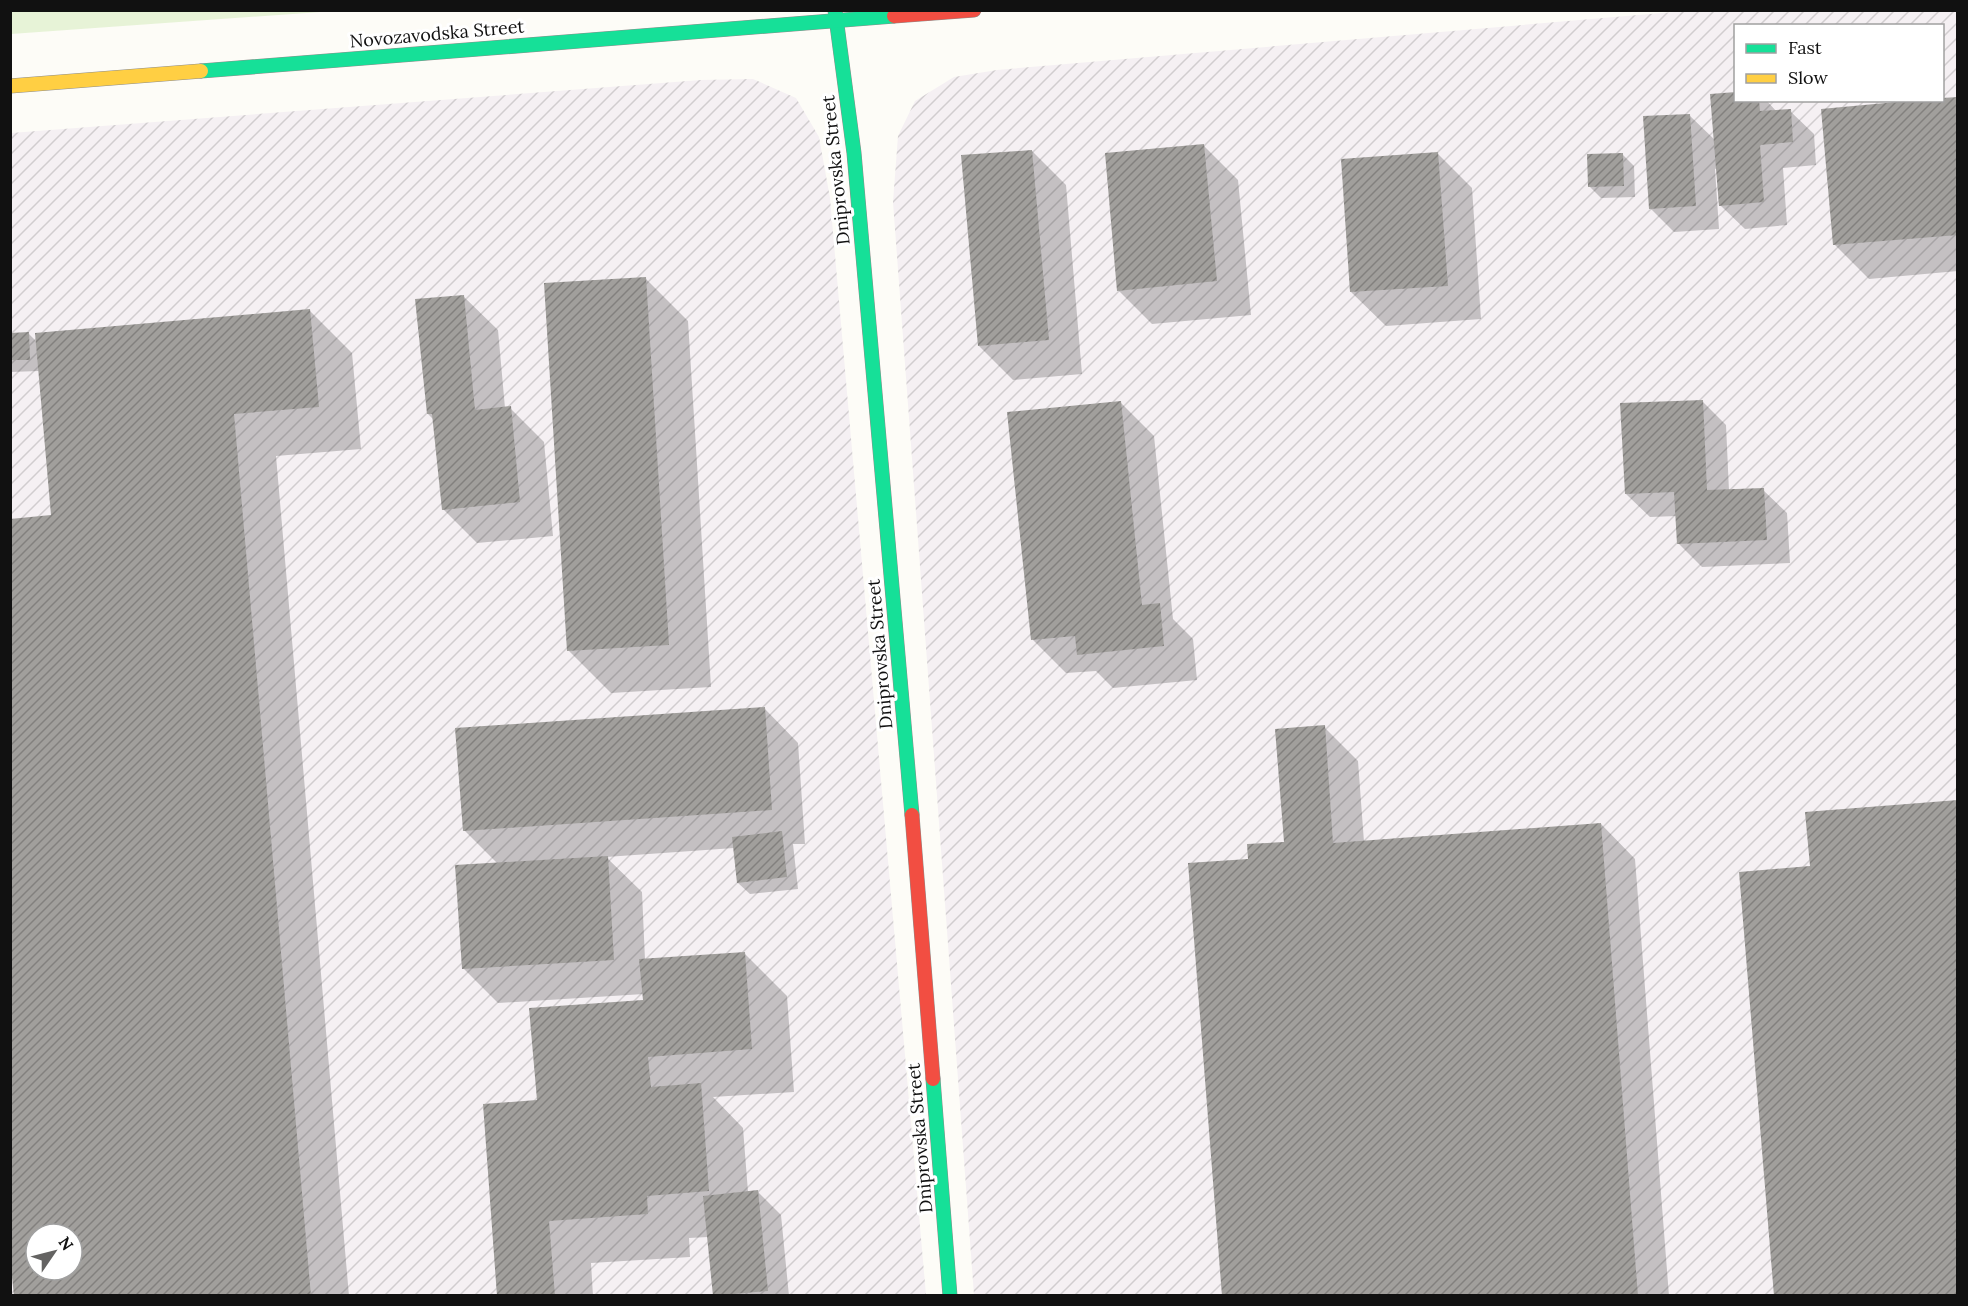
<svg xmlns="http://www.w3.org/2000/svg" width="1968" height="1306" font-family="Lora,serif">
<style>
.industrial{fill:url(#industrial-furrows);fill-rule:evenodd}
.grass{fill:#e7f3d7}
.shadow{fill:#0003;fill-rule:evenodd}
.building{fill:url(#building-hatch);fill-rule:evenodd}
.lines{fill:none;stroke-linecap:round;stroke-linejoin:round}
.fast-casing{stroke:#8e8d8b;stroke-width:15}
.slow-casing{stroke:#8e8d8b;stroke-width:15}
.jam-casing{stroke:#8e8d8b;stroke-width:15}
.fast{stroke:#16e098;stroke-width:14}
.slow{stroke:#ffcf43;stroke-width:14}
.jam{stroke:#f24e42;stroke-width:14}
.labels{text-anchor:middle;stroke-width:6;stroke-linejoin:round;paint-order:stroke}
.street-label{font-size:18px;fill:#111;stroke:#fff}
</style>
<defs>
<pattern id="industrial-furrows" width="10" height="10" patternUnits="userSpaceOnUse" patternTransform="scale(1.5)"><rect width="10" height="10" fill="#f5f0f3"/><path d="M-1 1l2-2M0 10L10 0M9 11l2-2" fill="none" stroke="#d1cdcf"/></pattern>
<pattern id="building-hatch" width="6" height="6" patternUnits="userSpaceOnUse" patternTransform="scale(1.5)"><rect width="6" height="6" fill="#a19f9c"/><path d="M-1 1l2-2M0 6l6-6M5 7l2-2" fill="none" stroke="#82807e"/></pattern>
</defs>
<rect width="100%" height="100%" fill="#fdfcf7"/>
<g class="industrial">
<path d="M1685,11H1957V1295H974L893,202L898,136L915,101L954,77L997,70ZM1736,26H1942V100H1736Z"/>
<path d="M753,79L796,98L819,137L830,198L926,1295L11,1296V133L701,80ZM36,1234H72V1270H36Z"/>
</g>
<path class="grass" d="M11,10H335V11L11,34Z"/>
<g class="shadow">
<path d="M1958,99V271L1869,279L1835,245L1942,100Z"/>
<path d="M1736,100H1766L1777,112L1790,111L1814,134L1816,165L1783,168L1787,225L1745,229L1721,206L1718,168L1715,169L1719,229L1674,232L1650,208L1689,115L1716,141Z"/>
<path d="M1204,146L1238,180L1251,315L1152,324L1118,290Z"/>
<path d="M1032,151L1066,185L1082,374L1013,380L979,346Z"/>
<path d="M1438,154L1472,188L1481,319L1386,326L1351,292Z"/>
<path d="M1622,154L1634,166L1635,197L1601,198L1589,186Z"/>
<path d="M645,278L688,321L711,687L611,693L568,650Z"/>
<path d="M463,296L498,330L505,408H510L544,442L553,536L477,543L443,509L434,420L428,414Z"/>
<path d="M310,311L352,353L361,449L276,456L349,1296H15L52,517L39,371L10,372V334L28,333L37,342ZM36,1234H72V1270H36Z"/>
<path d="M1702,401L1726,425L1729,491L1763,490L1787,513L1790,563L1702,567L1678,543L1677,516L1650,517L1626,494Z"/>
<path d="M1120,402L1154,436L1173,619L1193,639L1197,680L1113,688L1096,671L1066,673L1032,639Z"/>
<path d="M764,708L798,743L805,844H793L798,889L750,894L738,883L734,848L606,857L642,892L645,960L745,954L787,996L794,1092L713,1097L743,1128L748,1192L757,1191L781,1215L789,1296H714L708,1237L689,1238L690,1257L591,1263L593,1296H499L538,1102L644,1002V994L498,1003L463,968L498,864L464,830Z"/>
<path d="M1324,727L1358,761L1364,842L1601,824L1635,859L1669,1296H1223L1250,860L1285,843Z"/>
</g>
<g class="building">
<path d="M1736,92V100H1759L1760,111L1791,109L1793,142L1760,145L1764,202L1719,206L1710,94Z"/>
<path d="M1958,97V235L1833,245L1821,109L1918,100H1942V98Z"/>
<path d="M1690,114L1696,206L1649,209L1643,116Z"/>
<path d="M1204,144L1217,281L1117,291L1105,153Z"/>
<path d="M1032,150L1049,340L978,346L961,155Z"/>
<path d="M1438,152L1448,286L1350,292L1341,159Z"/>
<path d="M1623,153L1624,186L1588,187L1587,154Z"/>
<path d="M646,277L669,645L567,651L544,283Z"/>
<path d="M464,295L475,410L511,406L520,502L442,510L432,414H427L415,299Z"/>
<path d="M310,309L319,407L234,414L311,1296H14L10,1258V519L51,515L35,333ZM36,1234H72V1270H36Z"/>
<path d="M29,332L30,360H10V333Z"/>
<path d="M1703,400L1707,490L1764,488L1767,540L1677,544L1674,492L1625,494L1620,403Z"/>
<path d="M1121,401L1142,605L1160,603L1164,646L1077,655L1075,636L1031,640L1007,412Z"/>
<path d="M765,707L772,810L463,831L455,728Z"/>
<path d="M1325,725L1333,843L1601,823L1638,1296H1222L1188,863L1248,859L1247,844L1284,842L1275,729Z"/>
<path d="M1958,800V1296H1774L1739,872L1810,866L1805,812Z"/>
<path d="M782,831L787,877L737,883L732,837Z"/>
<path d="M608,856L614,960L462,969L455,865Z"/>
<path d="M745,952L752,1049L648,1057L651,1087L701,1083L709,1191L647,1196L648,1214L549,1221L555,1296H497L483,1104L537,1100L529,1008L643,1000L639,959Z"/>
<path d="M758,1190L768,1291L713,1296L703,1196Z"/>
</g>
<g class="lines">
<g class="fast-casing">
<g id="fast">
<path d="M835,10L854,153L912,815"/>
<path d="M201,71L894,16"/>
<path d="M933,1079L950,1296"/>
</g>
</g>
<g class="slow-casing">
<path id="slow" d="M10,86L201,71"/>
</g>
<g class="jam-casing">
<g id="jam">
<path d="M894,16L974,10"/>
<path d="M912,815L933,1079"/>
</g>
</g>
<use href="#fast" class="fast"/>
<use href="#slow" class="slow"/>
<use href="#jam" class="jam"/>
</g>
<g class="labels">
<g class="street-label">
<text transform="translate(437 34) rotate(-5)" y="6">Novozavodska Street</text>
<text transform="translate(836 170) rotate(-96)" y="6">Dniprovska Street</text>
<text transform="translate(880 654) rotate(-95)" y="6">Dniprovska Street</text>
<text transform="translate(920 1138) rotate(-95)" y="6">Dniprovska Street</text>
</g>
</g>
<rect width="1968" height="1306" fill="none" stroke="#111111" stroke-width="24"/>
<rect x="1734" y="24" width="210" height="78" fill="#ffffff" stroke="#a0a0a0" stroke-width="1.5"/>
<rect x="1746" y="44" width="30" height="9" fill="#16e098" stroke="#a0a0a0" stroke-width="1.5"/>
<text x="1788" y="54" font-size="18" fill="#111111">Fast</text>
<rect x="1746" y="74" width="30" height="9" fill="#ffcf43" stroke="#a0a0a0" stroke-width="1.5"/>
<text x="1788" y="84" font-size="18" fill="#111111">Slow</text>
<g transform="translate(54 1252) rotate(55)"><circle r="28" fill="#ffffff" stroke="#a0a0a0" stroke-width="1.5"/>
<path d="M0-4.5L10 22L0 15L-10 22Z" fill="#646362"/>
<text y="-9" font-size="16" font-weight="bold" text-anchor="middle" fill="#111111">N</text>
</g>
</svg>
